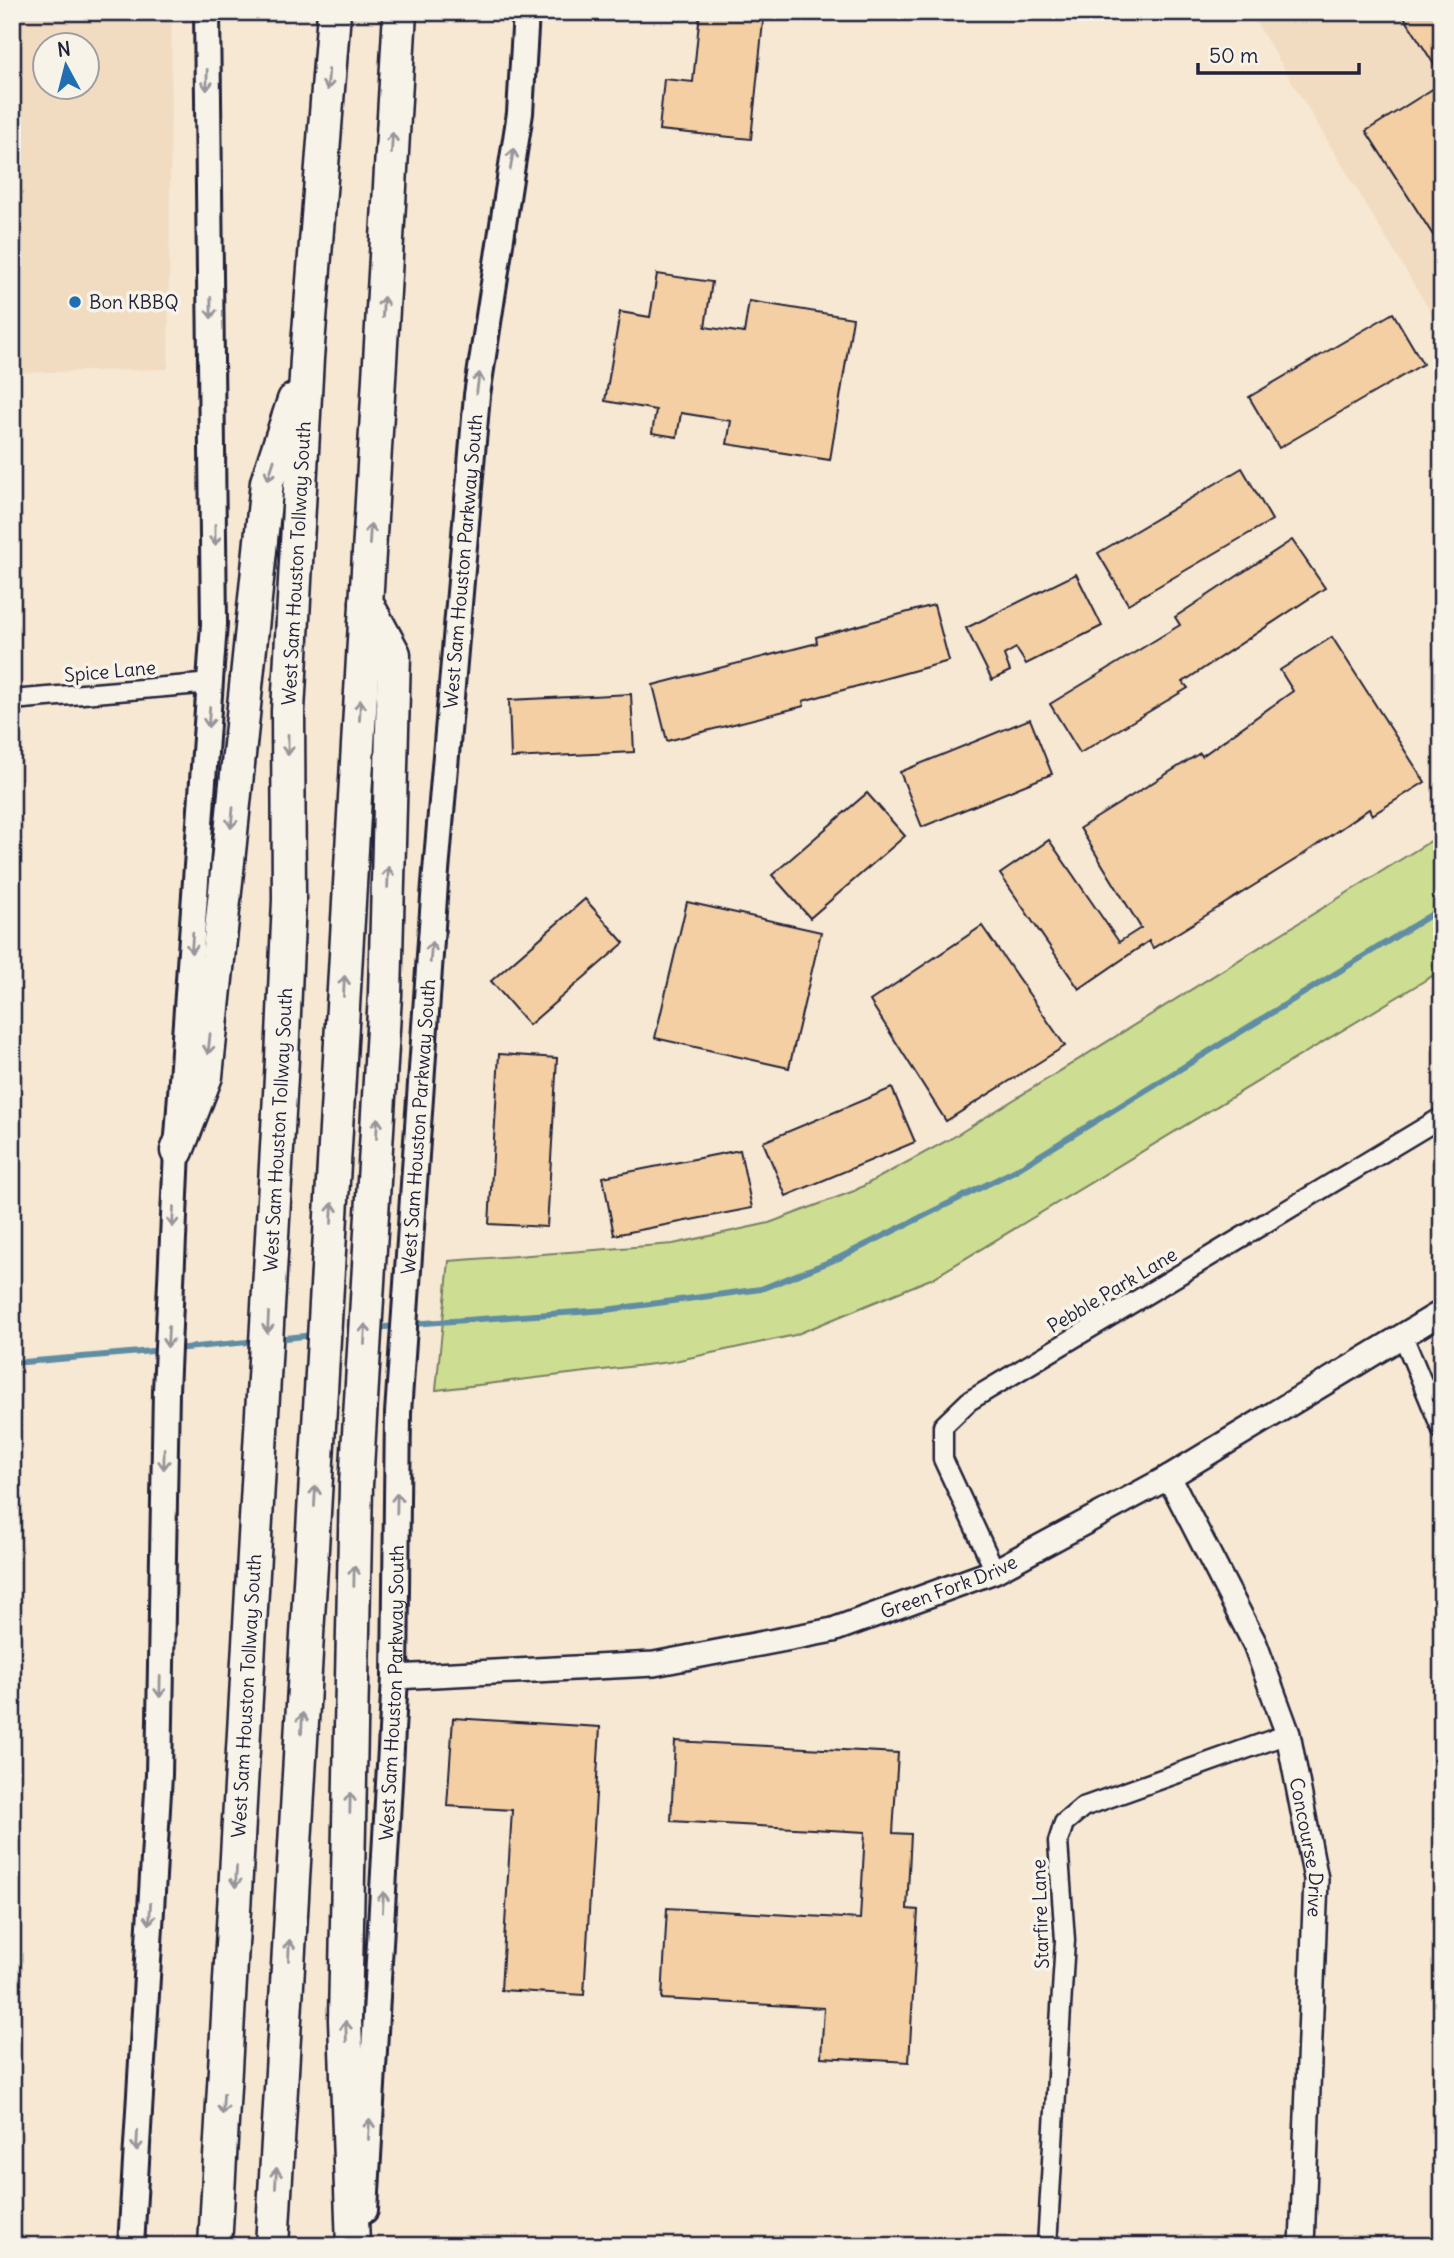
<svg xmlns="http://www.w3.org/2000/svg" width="1454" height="2258" font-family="Delius,sans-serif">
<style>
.built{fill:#f1dcc2;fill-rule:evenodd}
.green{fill:#cddd91;stroke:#788066;stroke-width:2}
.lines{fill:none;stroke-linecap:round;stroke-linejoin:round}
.stream{stroke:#608da4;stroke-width:6}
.building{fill:#f3cfa3;stroke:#22223b;stroke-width:2}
.minor-casing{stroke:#22223b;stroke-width:23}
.tertiary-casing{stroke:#22223b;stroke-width:28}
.secondary-casing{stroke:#22223b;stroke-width:30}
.motorway-casing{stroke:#22223b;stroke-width:37}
.minor{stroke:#f7f3e8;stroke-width:18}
.tertiary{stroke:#f7f3e8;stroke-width:23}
.secondary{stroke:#f7f3e8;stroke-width:24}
.motorway{stroke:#f7f3e8;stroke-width:32}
.oneway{stroke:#97959a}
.poi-dot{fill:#1f6fb2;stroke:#f7f3e8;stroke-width:2.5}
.labels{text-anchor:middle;stroke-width:7;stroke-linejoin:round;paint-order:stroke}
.poi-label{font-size:19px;fill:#22223b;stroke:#f7f3e8;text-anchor:start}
.street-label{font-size:19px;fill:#22223b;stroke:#f7f3e8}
</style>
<rect width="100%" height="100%" fill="#f6e8d3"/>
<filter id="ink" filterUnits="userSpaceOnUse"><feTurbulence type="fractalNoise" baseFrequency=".0143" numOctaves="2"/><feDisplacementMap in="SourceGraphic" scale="14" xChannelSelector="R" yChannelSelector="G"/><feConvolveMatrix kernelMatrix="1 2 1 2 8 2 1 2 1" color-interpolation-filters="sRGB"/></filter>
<g filter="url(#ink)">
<g class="built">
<path d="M12,12H172L168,369L12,373ZM46,46H88V88H46Z"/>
<path d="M1250,12H1442V331Z"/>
</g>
<path class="green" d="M1442,834V970L933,1278L795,1335L670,1362L436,1390L449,1261L673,1244L769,1223L854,1191L952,1138Z"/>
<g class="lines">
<g class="stream">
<path d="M411,1324L606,1310L761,1289L839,1258L1016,1170L1442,908"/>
<path d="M373,1328L397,1326"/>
<path d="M276,1339L314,1335"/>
<path d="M175,1349L258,1341"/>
<path d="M12,1363L164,1350"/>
</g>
</g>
<g class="building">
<path d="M700,12H764L751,139L659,130L664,79L693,82Z"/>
<path d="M1401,12H1442V77Z"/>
<path d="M1442,83V249L1366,131Z"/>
<path d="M657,274L712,282L705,327L744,333L749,301L853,318L830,460L727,444L731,421L681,413L677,437L652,433L656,410L605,401L620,312L650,317Z"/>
<path d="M1393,313L1423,364L1279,448L1249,397Z"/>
<path d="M1242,468L1272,520L1128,604L1098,553Z"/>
<path d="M1292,540L1325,588L1183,682L1188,688L1080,753L1050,704L1180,625L1175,617Z"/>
<path d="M1076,574L1102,626L1026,664L1016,648L1004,655L1010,671L992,680L966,628Z"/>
<path d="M934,605L949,661L803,701L804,706L667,741L653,685L817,643L816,637Z"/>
<path d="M1332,637L1425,782L1372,815L1369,809L1301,856L1197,921L1153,948L1149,941L1079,989L1000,874L1049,840L1119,942L1141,928L1080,828L1200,753L1202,756L1293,691L1280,670Z"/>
<path d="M631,694L634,752L511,758L509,700Z"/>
<path d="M1030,719L1052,774L922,827L900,772Z"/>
<path d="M867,793L905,836L810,918L772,875Z"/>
<path d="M585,899L624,943L529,1025L491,981Z"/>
<path d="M687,902L821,932L789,1068L655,1038Z"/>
<path d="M982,926L1065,1046L946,1121L870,1001Z"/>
<path d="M499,1054L557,1058L547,1227L489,1224Z"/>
<path d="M892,1088L915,1142L786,1196L763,1142Z"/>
<path d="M740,1150L752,1208L614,1235L603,1177Z"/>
<path d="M453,1718L600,1727L584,1995L501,1990L512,1810L447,1806Z"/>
<path d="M675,1741L898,1753L893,1833L911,1834L907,1909L918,1910L909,2062L821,2057L824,2008L662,1999L667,1908L860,1919L865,1832L671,1821Z"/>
</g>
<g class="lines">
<g class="minor-casing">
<g id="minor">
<path d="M12,700L212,683"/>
<path d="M1403,1336L1442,1430"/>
<path d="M995,1571L943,1459V1426L969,1401L1442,1117"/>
<path d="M1047,2246L1065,1940L1058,1842L1064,1823L1083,1807L1288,1734"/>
</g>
</g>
<g class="tertiary-casing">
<g id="tertiary">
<path id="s1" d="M1169,1477L1255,1644L1288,1734L1316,1879L1302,2246"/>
<path id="s2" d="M395,1677L654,1664L833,1630L995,1571L1169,1477L1442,1312"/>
</g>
</g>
<g class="secondary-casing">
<g id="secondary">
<path id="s3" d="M365,2210L395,1677L398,1413L435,883L477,395L520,113L526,12"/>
<path d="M131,2246L159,1775L166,1391L177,1151L214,624L207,12"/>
</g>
</g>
<g class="motorway-casing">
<g id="motorway">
<path d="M177,1151L206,1076L267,482L294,400"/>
<path id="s4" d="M215,2246L282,1059L289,900L288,711L307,358L334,12"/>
<path d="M272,2246L400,12"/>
<path d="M353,2246L345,2020L356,1485L385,995L394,654L366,602"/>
</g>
</g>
<use href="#minor" class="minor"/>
<use href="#tertiary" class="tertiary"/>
<use href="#secondary" class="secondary"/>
<use href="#motorway" class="motorway"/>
</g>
<defs><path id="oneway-shaft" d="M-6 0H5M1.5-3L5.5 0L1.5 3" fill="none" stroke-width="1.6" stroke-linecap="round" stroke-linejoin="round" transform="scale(1.75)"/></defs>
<g class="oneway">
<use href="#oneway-shaft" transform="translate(207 80) rotate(91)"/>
<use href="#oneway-shaft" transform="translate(328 80) rotate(94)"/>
<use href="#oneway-shaft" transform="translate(392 143) rotate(-87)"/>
<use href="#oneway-shaft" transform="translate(512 159) rotate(-81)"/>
<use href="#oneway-shaft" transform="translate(383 307) rotate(-87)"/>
<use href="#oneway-shaft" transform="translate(211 308) rotate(89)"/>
<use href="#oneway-shaft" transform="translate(478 383) rotate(-82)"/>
<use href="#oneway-shaft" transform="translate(271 470) rotate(108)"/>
<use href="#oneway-shaft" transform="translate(370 534) rotate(-87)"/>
<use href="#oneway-shaft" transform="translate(215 535) rotate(90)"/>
<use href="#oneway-shaft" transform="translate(360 710) rotate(-87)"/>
<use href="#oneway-shaft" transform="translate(209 717) rotate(94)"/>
<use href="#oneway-shaft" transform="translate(288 745) rotate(90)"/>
<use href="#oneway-shaft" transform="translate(232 818) rotate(96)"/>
<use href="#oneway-shaft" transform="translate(388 877) rotate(-88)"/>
<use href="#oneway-shaft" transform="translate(192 943) rotate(94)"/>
<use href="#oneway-shaft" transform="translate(431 952) rotate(-86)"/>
<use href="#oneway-shaft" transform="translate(344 986) rotate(-87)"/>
<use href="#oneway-shaft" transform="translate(209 1044) rotate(96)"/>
<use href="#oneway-shaft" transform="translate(377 1128) rotate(-87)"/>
<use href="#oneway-shaft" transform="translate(332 1213) rotate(-87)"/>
<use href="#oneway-shaft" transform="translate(173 1217) rotate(93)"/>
<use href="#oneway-shaft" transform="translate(268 1323) rotate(93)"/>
<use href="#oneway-shaft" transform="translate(365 1334) rotate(-87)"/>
<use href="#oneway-shaft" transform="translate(168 1337) rotate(93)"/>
<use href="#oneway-shaft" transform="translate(164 1459) rotate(91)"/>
<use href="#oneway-shaft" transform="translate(315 1496) rotate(-87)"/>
<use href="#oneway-shaft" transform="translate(397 1503) rotate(-89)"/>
<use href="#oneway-shaft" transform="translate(354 1576) rotate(-89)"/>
<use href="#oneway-shaft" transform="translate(160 1687) rotate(91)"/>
<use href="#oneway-shaft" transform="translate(302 1723) rotate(-87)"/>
<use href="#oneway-shaft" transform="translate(350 1803) rotate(-89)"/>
<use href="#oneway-shaft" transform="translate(236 1877) rotate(93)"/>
<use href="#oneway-shaft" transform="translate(383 1902) rotate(-87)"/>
<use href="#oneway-shaft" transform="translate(150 1914) rotate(93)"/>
<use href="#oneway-shaft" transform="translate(289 1950) rotate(-87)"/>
<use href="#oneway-shaft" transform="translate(346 2031) rotate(-92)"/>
<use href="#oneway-shaft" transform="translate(223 2104) rotate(93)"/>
<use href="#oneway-shaft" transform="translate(369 2129) rotate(-87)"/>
<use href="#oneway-shaft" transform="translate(137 2141) rotate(93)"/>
<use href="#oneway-shaft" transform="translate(276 2178) rotate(-87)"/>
</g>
</g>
<circle class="poi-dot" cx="75" cy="302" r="7"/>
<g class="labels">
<g class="poi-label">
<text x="89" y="309">Bon KBBQ</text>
</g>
<g class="street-label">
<text dy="7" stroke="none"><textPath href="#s4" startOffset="1685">West Sam Houston Tollway South</textPath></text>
<text dy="7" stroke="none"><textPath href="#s3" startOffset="1652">West Sam Houston Parkway South</textPath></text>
<text transform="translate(110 671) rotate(-5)" y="7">Spice Lane</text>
<text dy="7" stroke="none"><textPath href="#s3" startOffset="1085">West Sam Houston Parkway South</textPath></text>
<text dy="7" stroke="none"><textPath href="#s4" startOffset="1118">West Sam Houston Tollway South</textPath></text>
<text transform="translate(1112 1290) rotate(-31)" y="7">Pebble Park Lane</text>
<text dy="7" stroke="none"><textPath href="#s2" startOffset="565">Green Fork Drive</textPath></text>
<text dy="7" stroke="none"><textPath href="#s3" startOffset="518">West Sam Houston Parkway South</textPath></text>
<text dy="7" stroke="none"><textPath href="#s4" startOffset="551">West Sam Houston Tollway South</textPath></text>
<text dy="7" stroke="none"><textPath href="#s1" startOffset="399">Concourse Drive</textPath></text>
<text transform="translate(1040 1914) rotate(-92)" y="7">Starfire Lane</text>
</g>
</g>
<rect width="1454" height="2258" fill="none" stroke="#f7f3e8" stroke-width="42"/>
<rect x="21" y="21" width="1412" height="2216" fill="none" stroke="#22223b" stroke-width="2.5" filter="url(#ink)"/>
<g transform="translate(66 66) rotate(353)"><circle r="33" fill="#f7f3e8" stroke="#a29fa3" stroke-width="2"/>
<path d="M0-5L12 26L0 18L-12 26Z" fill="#1f6fb2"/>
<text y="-10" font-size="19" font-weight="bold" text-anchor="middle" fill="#22223b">N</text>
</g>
<path d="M1198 63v10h161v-10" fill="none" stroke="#22223b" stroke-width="3.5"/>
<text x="1209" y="63" font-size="21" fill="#22223b" stroke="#f7f3e8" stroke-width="5" paint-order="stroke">50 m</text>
</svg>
